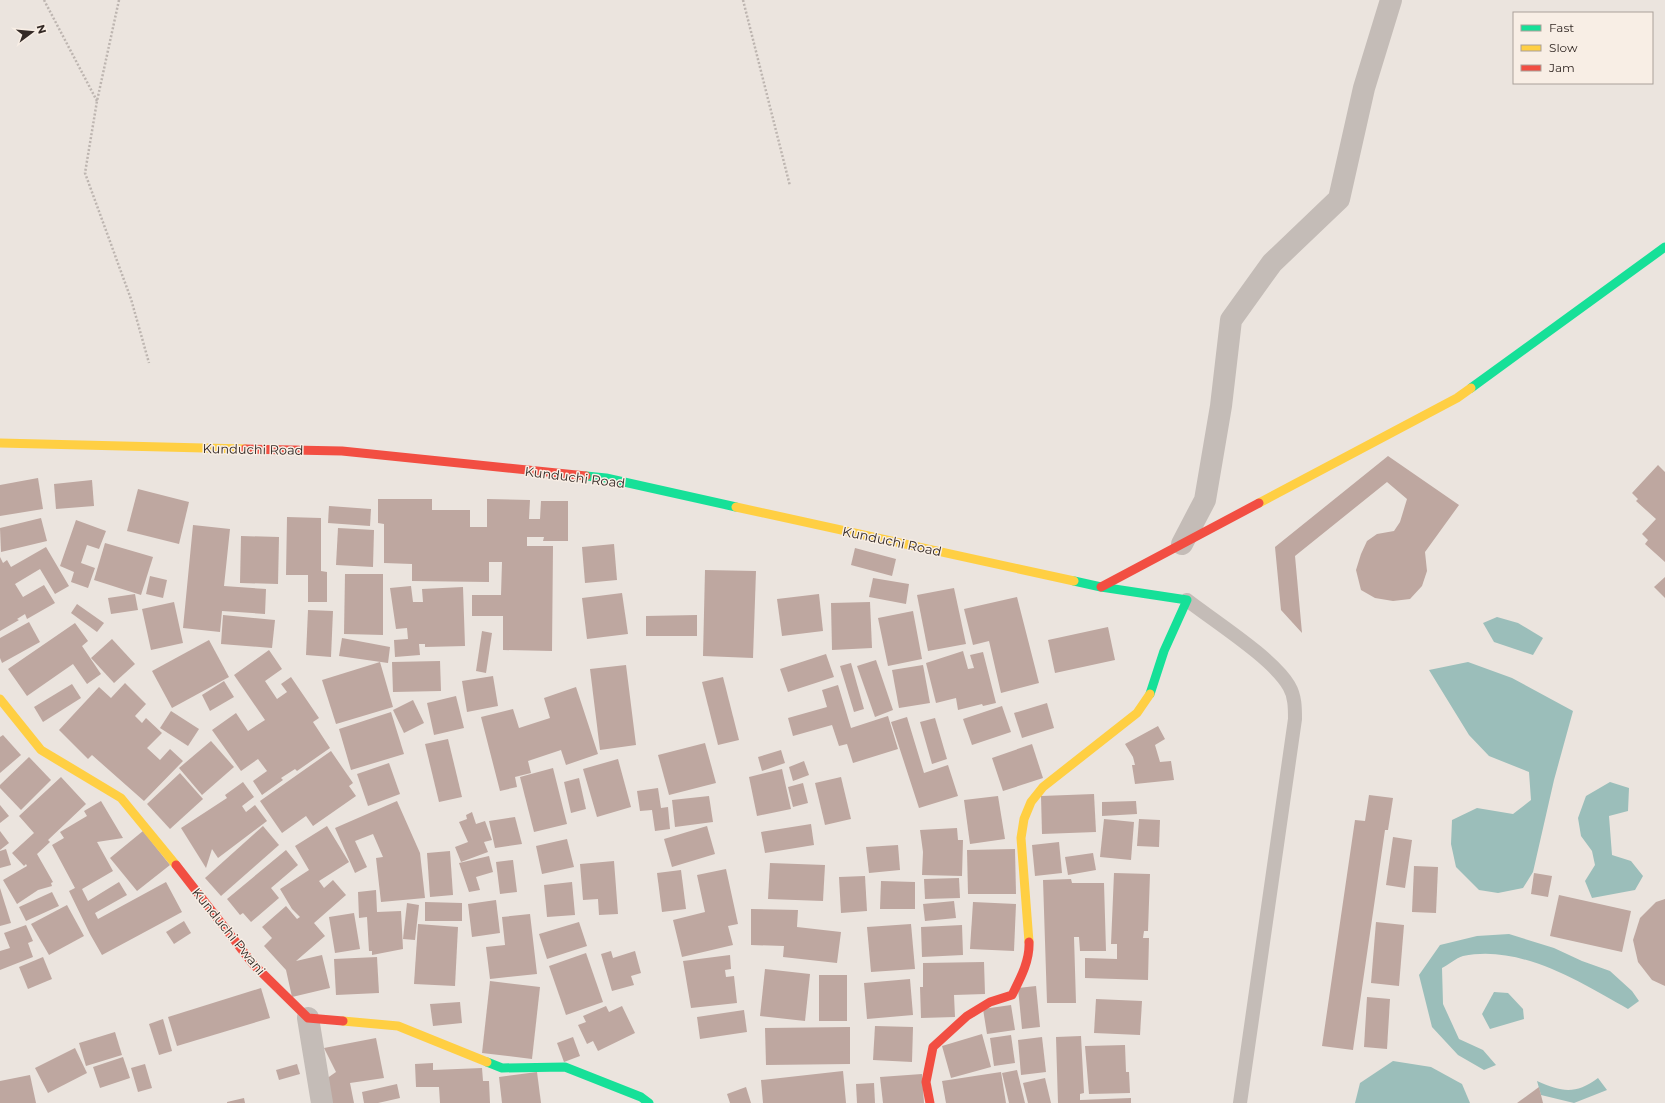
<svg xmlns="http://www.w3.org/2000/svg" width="1665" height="1103" font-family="Montserrat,sans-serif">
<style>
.water{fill:#9bbeba}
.building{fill:#bea7a0}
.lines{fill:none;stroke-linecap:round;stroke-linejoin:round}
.path{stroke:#bdb5b0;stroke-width:2.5;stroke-dasharray:2 2;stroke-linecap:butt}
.lane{stroke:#c4bcb7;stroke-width:14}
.street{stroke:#c4bcb7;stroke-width:22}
.fast{stroke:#16e098;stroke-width:9}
.slow{stroke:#ffcf43;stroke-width:9}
.jam{stroke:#f24e42;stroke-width:9}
.labels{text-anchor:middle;stroke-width:3;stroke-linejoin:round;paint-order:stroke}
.street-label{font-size:13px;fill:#342a26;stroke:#f8eee5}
</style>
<rect width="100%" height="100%" fill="#ebe4de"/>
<g class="water">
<path d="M1497,617L1518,623L1543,638L1533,655L1494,642L1483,623Z"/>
<path d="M1468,662L1512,678L1573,711L1554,780L1533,872L1523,888L1498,893L1479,890L1456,867L1451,844L1452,820L1477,808L1513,814L1531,800L1529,772L1489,756L1469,735L1429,670Z"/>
<path d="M1610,782L1629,788L1628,811L1609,816L1612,855L1631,861L1643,876L1635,890L1592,898L1585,881L1595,865L1592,851L1581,836L1578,818L1586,796Z"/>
<path d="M1509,934L1554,948L1582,961L1610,971L1632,991L1639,1001L1628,1009C1580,982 1520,944 1463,956C1456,958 1448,965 1442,968L1443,1004L1459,1039L1483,1050L1496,1065L1484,1070L1458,1055L1432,1027L1419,975L1440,945L1477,936Z"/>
<path d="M1494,992L1508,993L1523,1009L1524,1019L1490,1029L1482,1014Z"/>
<path d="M1393,1061L1431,1067L1462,1084L1470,1103H1355L1360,1083Z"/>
<path d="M1598,1078L1607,1090L1574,1103L1541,1095L1537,1081C1562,1092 1575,1095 1598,1078Z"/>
</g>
<g class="building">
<path d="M1388,456L1459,505L1425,552L1427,571L1422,586L1410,599L1393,601L1375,598L1361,590L1356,570L1361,554L1367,541L1377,534L1394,531L1400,522L1407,499L1387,482L1295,556L1302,633L1281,610L1275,547Z"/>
<path d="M1658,465L1665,472V562L1645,544L1648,540L1642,534L1656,519L1636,501L1638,499L1632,493Z"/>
<path d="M38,478L43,509L0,516V485Z"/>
<path d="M92,480L94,506L56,509L54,484Z"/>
<path d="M138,489L189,502L179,544L127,531Z"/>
<path d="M378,499H432V510H470V527H487V499L530,500L529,519H540L541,501H568V541H543L544,537H527V546H553L552,651L503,650V616H472V595H501L502,562H489V582L412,581V564L384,563V524L378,523Z"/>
<path d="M329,506L371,509L370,526L328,523Z"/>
<path d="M287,517L321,518V571L327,572V602H308V575H286Z"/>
<path d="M41,518L47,541L1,552L0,528Z"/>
<path d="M76,520L106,531L99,549L87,545L81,563L95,568L88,588L71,582L74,572L60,566Z"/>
<path d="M193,525L230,529L224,586L266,589L265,614L222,611L220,632L183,628Z"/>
<path d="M338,528L374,530L373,567L336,565Z"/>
<path d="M241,536L279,537L278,584L240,583Z"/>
<path d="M105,543L153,557L141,595L94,580Z"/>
<path d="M614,544L617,580L585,583L582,547Z"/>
<path d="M46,547L69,586L55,594L40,569L15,584L23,597L44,585L55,603L27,619L25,614L17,619L19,620L0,631V557L3,563L7,560L11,567Z"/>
<path d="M855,548L896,559L892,576L851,565Z"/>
<path d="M705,570L756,571L753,658L703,656Z"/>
<path d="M345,574H383V635L344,634Z"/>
<path d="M150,576L167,580L163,598L146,594Z"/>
<path d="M1665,577V598L1654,587Z"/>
<path d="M873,578L909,584L906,604L869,597Z"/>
<path d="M411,586L413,602H423L422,589L463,587L465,646L425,647V644H419L420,655L395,657L394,640L408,639L407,628L396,629L390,588Z"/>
<path d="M954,588L966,644L928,651L917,595Z"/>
<path d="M622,593L628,634L587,639L582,598Z"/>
<path d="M135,594L138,610L111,614L108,598Z"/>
<path d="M819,594L823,631L782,636L777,599Z"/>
<path d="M1017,597L1039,683L1001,693L989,641L973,645L964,609Z"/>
<path d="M174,602L183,643L151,650L142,609Z"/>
<path d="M870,602L872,648L832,650L831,603Z"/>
<path d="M77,604L104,623L97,632L71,613Z"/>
<path d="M308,610L333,611L331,657L306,655Z"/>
<path d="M913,611L922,659L888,666L878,618Z"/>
<path d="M223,615L275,620L272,648L221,644Z"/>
<path d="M697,615V636H646V616Z"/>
<path d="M29,622L40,642L2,663L0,658V638Z"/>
<path d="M75,623L88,641L82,646L101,674L87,684L73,664L27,696L8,669Z"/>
<path d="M1108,627L1115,660L1055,673L1048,640Z"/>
<path d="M482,631L492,633L486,673L476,671Z"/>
<path d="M342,638L390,647L388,663L339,656Z"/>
<path d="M112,639L135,664L114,683L91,658Z"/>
<path d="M209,640L229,677L172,708L152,671Z"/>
<path d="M269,650L282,669L265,681L277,699L287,692L281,684L291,677L319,718L313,722L330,748L297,771L295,769L281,778L283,780L262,795L253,781L267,771L258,759L241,771L212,730L236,713L248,731L265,720L234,675Z"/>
<path d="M963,651L968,669L974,668L970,655L983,652L996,703L983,706L982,704L958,710L956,698L936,703L926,663Z"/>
<path d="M826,654L834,677L788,692L780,669Z"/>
<path d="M876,660L893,710L875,717L857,666Z"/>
<path d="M440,661L441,691L393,692L392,662Z"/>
<path d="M380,662L393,707L336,724L322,680Z"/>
<path d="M851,663L864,709L854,712L840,666Z"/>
<path d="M626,665L636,745L600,750L590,669Z"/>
<path d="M923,665L930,703L899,708L892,670Z"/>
<path d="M493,676L498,706L467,712L462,681Z"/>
<path d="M723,677L739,740L718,745L702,682Z"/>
<path d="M224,681L234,697L210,711L202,695Z"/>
<path d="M125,683L146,704L135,716L142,723L146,718L162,733L147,748L160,760L170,749L183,761L144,801L92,755L88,759L59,730L99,687L111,698Z"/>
<path d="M72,684L81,698L43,722L34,707Z"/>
<path d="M838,685L851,728L888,716L898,749L853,763L847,744L839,746L832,725L793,736L788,718L827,707L822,690Z"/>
<path d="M576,687L598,754L566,765L561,750L528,761L531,773L515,777L517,787L500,791L481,717L513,709L519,728L550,718L544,698Z"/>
<path d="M456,696L464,728L434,735L427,703Z"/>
<path d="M413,700L424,723L404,733L393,710Z"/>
<path d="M1047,703L1054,728L1022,738L1014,713Z"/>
<path d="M1002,706L1011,732L972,745L963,719Z"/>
<path d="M171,711L199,729L188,746L160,728Z"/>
<path d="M391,712L404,754L351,770L339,729Z"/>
<path d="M907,717L924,773L948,765L958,796L919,808L891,722Z"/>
<path d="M935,718L947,759L932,764L920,722Z"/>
<path d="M1158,726L1165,739L1155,745L1160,762L1171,761L1174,780L1135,784L1132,765H1135L1133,757L1125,744Z"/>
<path d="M3,735L21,755L0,773V737Z"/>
<path d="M448,739L462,797L439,802L425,744Z"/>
<path d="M211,741L234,767L202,795L179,768Z"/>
<path d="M705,743L716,783L669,795L658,755Z"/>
<path d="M1032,744L1043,778L1003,791L992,758Z"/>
<path d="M781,750L785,763L762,771L758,757Z"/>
<path d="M331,751L353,783L349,786L356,796L313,826L306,816L282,833L260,801Z"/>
<path d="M29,757L51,780L21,810L0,788V785Z"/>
<path d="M618,759L631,807L597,817L583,769Z"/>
<path d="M804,761L809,775L793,781L789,767Z"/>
<path d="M389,763L400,794L368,806L357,774Z"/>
<path d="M553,768L567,824L534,832L520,777Z"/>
<path d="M782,769L791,809L757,816L749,777Z"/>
<path d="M180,773L203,799L170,829L147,804Z"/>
<path d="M61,777L86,804L48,840L50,842L37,854L53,882L51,883L52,886L38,890L17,904L3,880L27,866L26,864L24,866L12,853L34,833L19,816Z"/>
<path d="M841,777L851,819L825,825L815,783Z"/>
<path d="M579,778L586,809L571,813L564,782Z"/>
<path d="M243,782L254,797L242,806L246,812L255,805L267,821L218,858L212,849L206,868L181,828L227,798L225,795Z"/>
<path d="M803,783L808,803L793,807L788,787Z"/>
<path d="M658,788L661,808L668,807L670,829L655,831L652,810L640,811L637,791Z"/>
<path d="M1094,794L1096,832L1042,834L1041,796Z"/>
<path d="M1369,795L1393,798L1388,830H1385L1353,1050L1322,1046L1355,820L1365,821Z"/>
<path d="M709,796L713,822L675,827L672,800Z"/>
<path d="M998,796L1005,839L970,844L964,800Z"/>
<path d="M101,801L123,838L97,842L113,871L82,889L88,901L119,882L127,895L95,913L98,919L166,882L182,912L102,955L90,934L69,891L75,888L52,845L64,838L60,832L87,816L84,811Z"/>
<path d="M397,801L420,853L425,898L381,902L376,858L383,857L373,834L355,841L367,867L355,873L335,828Z"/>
<path d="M1136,801L1137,814L1102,816V802Z"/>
<path d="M0,805L9,816L0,823Z"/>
<path d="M472,812L476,824L485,821L492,840L484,842L488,852L461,862L455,847L468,842L459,822L467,819L466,815Z"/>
<path d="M515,817L522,844L495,848L489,821Z"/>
<path d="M1104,819L1134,822L1131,860L1100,857Z"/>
<path d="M1139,819L1160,820L1159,847L1137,846Z"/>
<path d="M811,824L814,845L765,853L761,832Z"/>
<path d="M263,826L279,845L221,896L205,878Z"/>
<path d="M327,826L349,862L319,881L324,888L333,880L346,895L314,923L325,936L296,961L322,955L330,988L292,997L286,970L264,946L272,938L262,927L286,906L297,919L300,917L292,909L280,889L309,870L295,846Z"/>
<path d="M707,826L715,854L672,867L664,839Z"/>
<path d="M957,828L958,840H963L962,876L922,875L923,852L920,830Z"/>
<path d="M0,831L9,843L0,850Z"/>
<path d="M143,831L170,865L137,891L110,858Z"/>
<path d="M1393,837L1412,840L1405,888L1386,885Z"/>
<path d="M567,839L574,867L542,874L536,846Z"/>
<path d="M1059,842L1062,873L1035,876L1032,845Z"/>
<path d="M898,845L900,870L869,873L866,847Z"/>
<path d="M6,849L11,865L0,868V851Z"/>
<path d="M1015,849L1016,894H968L967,850Z"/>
<path d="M286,850L298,865L271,888L279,898L251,922L243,913L240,915L227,899Z"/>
<path d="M450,851L453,895L430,897L427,853Z"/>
<path d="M1093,853L1096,870L1068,875L1065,857Z"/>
<path d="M489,856L493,872L476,877L480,890L469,892L459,863Z"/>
<path d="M513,860L517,892L500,894L496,862Z"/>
<path d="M614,861L618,914L599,915L598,899L583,900L580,864Z"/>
<path d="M770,863L825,865L823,901L768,899Z"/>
<path d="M1414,866L1438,867L1436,913L1412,912Z"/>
<path d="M726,869L738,924L728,926L733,945L682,957L673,920L705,912L697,875Z"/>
<path d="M681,870L686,909L662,912L657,873Z"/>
<path d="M1114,873L1150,874L1148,931H1144L1143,938H1149L1148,980L1085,978V958L1117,959V944H1111Z"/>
<path d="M1534,873L1552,876L1548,897L1531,894Z"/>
<path d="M865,876L867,911L841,913L839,877Z"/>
<path d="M959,878L960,898L925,899L924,879Z"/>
<path d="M1071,879L1072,883H1104L1106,951H1080L1079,937H1074L1076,1003H1047L1043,880Z"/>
<path d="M881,881L915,882V909H880Z"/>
<path d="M572,882L575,915L547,917L544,885Z"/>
<path d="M0,888L11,923L0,926Z"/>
<path d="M376,890L377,912L401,911L403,949L372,955V951H369L367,917L359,918L358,892Z"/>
<path d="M52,892L59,906L26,921L19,907Z"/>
<path d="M1559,895L1631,911L1622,952L1550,936Z"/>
<path d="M1665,899V986L1652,980L1638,962L1633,940L1640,918L1656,902Z"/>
<path d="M496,900L500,933L472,937L468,904Z"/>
<path d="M954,901L956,918L925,921L923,904Z"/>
<path d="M425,902L462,903V921H425Z"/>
<path d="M973,902L1016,904L1014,951L970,949Z"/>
<path d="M407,903L419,905L415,940L403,939Z"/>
<path d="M67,905L84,936L49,955L31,924Z"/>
<path d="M751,909L798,910L797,927L841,932L837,963L783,957L784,946L751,945Z"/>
<path d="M354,913L360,949L335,953L329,917Z"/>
<path d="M530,914L537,974L490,979L486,947L505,945L502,917Z"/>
<path d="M184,921L191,933L174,944L166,932Z"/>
<path d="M579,922L587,946L547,959L539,934Z"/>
<path d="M1376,922L1404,925L1399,986L1371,983Z"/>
<path d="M418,924L458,927L455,986L414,984Z"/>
<path d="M911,924L915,969L871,972L867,927Z"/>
<path d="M26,925L33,941L28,943L33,957L0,970V951L10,948L4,933Z"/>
<path d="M962,925L963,955L922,957L921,927Z"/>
<path d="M611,951L613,958L635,951L641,973L631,976L634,985L612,991L601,954Z"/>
<path d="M586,953L603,1002L566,1015L549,966Z"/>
<path d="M730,955L731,969L725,970L726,977L734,976L737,1003L691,1008L683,961Z"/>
<path d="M43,957L52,979L28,989L19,967Z"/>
<path d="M377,957L379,993L336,995L334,959Z"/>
<path d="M984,962L985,994L954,995L955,1017L921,1018L920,987H923V963Z"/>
<path d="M765,969L810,974L805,1021L760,1016Z"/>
<rect x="819" y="975" width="28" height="46"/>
<path d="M910,979L913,1015L867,1019L864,983Z"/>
<path d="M490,981L540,987L532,1059L482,1053Z"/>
<path d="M1036,986L1040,1027L1022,1029L1018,988Z"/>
<path d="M261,988L270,1018L177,1046L168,1017Z"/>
<path d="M1367,997L1390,999L1387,1049L1364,1047Z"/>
<path d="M1096,999L1142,1001L1140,1035L1094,1033Z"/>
<path d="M460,1002L462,1023L433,1026L430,1004Z"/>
<path d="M1011,1005L1015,1030L987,1034L983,1009Z"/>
<path d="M606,1006L609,1012L622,1006L635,1033L598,1051L593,1041L587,1044L578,1025L586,1022L583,1016Z"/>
<path d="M744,1010L747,1032L700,1039L697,1017Z"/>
<path d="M163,1019L172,1051L159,1055L149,1024Z"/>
<path d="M875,1026L913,1027L912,1062L873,1060Z"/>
<path d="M850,1027V1064L766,1065L765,1028Z"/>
<path d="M115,1032L122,1055L86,1066L79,1043Z"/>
<path d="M982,1034L991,1067L951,1078L942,1046Z"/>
<path d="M1011,1035L1015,1063L994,1066L990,1038Z"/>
<path d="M1081,1036L1084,1093L1080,1094V1100L1131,1098V1103H1058L1056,1037Z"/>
<path d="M573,1037L580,1056L564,1062L557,1043Z"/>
<path d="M1042,1037L1046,1072L1021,1075L1018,1040Z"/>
<path d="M376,1038L384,1078L350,1083L354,1103H331L326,1079L336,1072L324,1048Z"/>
<path d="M1125,1045L1126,1072H1129L1130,1093L1089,1094L1085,1046Z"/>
<path d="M75,1048L87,1073L48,1093L35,1068Z"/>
<path d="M123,1057L130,1078L100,1088L93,1067Z"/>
<path d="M433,1063V1070L482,1068L483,1081H489L490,1103H440L439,1087H416L415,1064Z"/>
<path d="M145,1064L152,1088L138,1092L131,1068Z"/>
<path d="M297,1064L300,1074L279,1080L276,1070Z"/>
<path d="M1017,1070L1025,1103H1009L1002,1073Z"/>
<path d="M843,1071L846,1103H763L761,1080Z"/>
<path d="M537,1072L541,1103H502L499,1077Z"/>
<path d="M1001,1072L1006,1103H946L942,1081Z"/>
<path d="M922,1074L924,1103H883L880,1077Z"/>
<path d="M30,1075L36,1103H0V1081Z"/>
<path d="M1045,1078L1051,1103H1028L1023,1083Z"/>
<path d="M874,1083L875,1103H857L856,1084Z"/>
<path d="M397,1084L400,1098L378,1103H364L362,1092Z"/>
<path d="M746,1087L751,1103H730L727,1094Z"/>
<path d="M1539,1087L1543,1103H1517Z"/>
<path d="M244,1098L245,1103H227V1102Z"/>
</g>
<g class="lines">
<g class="path">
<path d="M44,0L97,101"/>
<path d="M119,0L97,101L85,173L131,299L149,363"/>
<path d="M743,0L790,186"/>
</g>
<path class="lane" d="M1187,600C1214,621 1274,659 1289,686C1295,696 1295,708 1295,719L1240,1103"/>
<g class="street">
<path d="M1182,544L1205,500L1221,406L1231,320L1272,263L1339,199L1364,88L1391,0"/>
<path d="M308,1018L322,1103"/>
</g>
<g class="fast">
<path d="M1471,388L1665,247"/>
<path d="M586,476L606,478L736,507"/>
<path d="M1074,581L1101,587L1187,600L1164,651L1150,694"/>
<path d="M487,1062L502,1068L565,1067L641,1097L649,1103"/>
</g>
<g class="slow">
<path d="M0,443L245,449"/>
<path d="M1259,503L1457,398L1471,388"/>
<path d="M736,507L1074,581"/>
<path d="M0,699L41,750L121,798L176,865"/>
<path d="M1029,942L1021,838L1024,819L1031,802L1043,787L1137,713L1150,694"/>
<path d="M343,1021L398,1026L487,1062"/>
</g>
<g class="jam">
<path d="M245,449L342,451L586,476"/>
<path d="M1101,587L1259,503"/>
<path d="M176,865L253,964L308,1018L343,1021"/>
<path d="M930,1103L926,1082L933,1047L967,1016L990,1002L1012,995C1020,979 1030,961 1029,942"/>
</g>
</g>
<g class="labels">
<g class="street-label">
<text transform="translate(253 449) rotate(1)" y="5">Kunduchi Road</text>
<text transform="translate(575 477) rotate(7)" y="5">Kunduchi Road</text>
<text transform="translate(892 541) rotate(12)" y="5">Kunduchi Road</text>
<text transform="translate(229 931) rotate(51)" y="5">Kunduchi Pwani</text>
</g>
</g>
<rect x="1513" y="12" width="140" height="72" fill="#f8eee5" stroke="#aaa099"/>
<rect x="1521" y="25" width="20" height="6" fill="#16e098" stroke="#aaa099"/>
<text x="1549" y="32" font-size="12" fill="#342a26">Fast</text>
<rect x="1521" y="45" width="20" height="6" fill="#ffcf43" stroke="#aaa099"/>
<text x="1549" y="52" font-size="12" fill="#342a26">Slow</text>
<rect x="1521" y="65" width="20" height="6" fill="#f24e42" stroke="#aaa099"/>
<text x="1549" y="72" font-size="12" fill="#342a26">Jam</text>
<g transform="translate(32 32) rotate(74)" stroke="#f8eee5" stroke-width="3" paint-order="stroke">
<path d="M0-3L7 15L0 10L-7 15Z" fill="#342a26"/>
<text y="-6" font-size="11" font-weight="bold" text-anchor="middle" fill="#342a26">N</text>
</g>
</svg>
